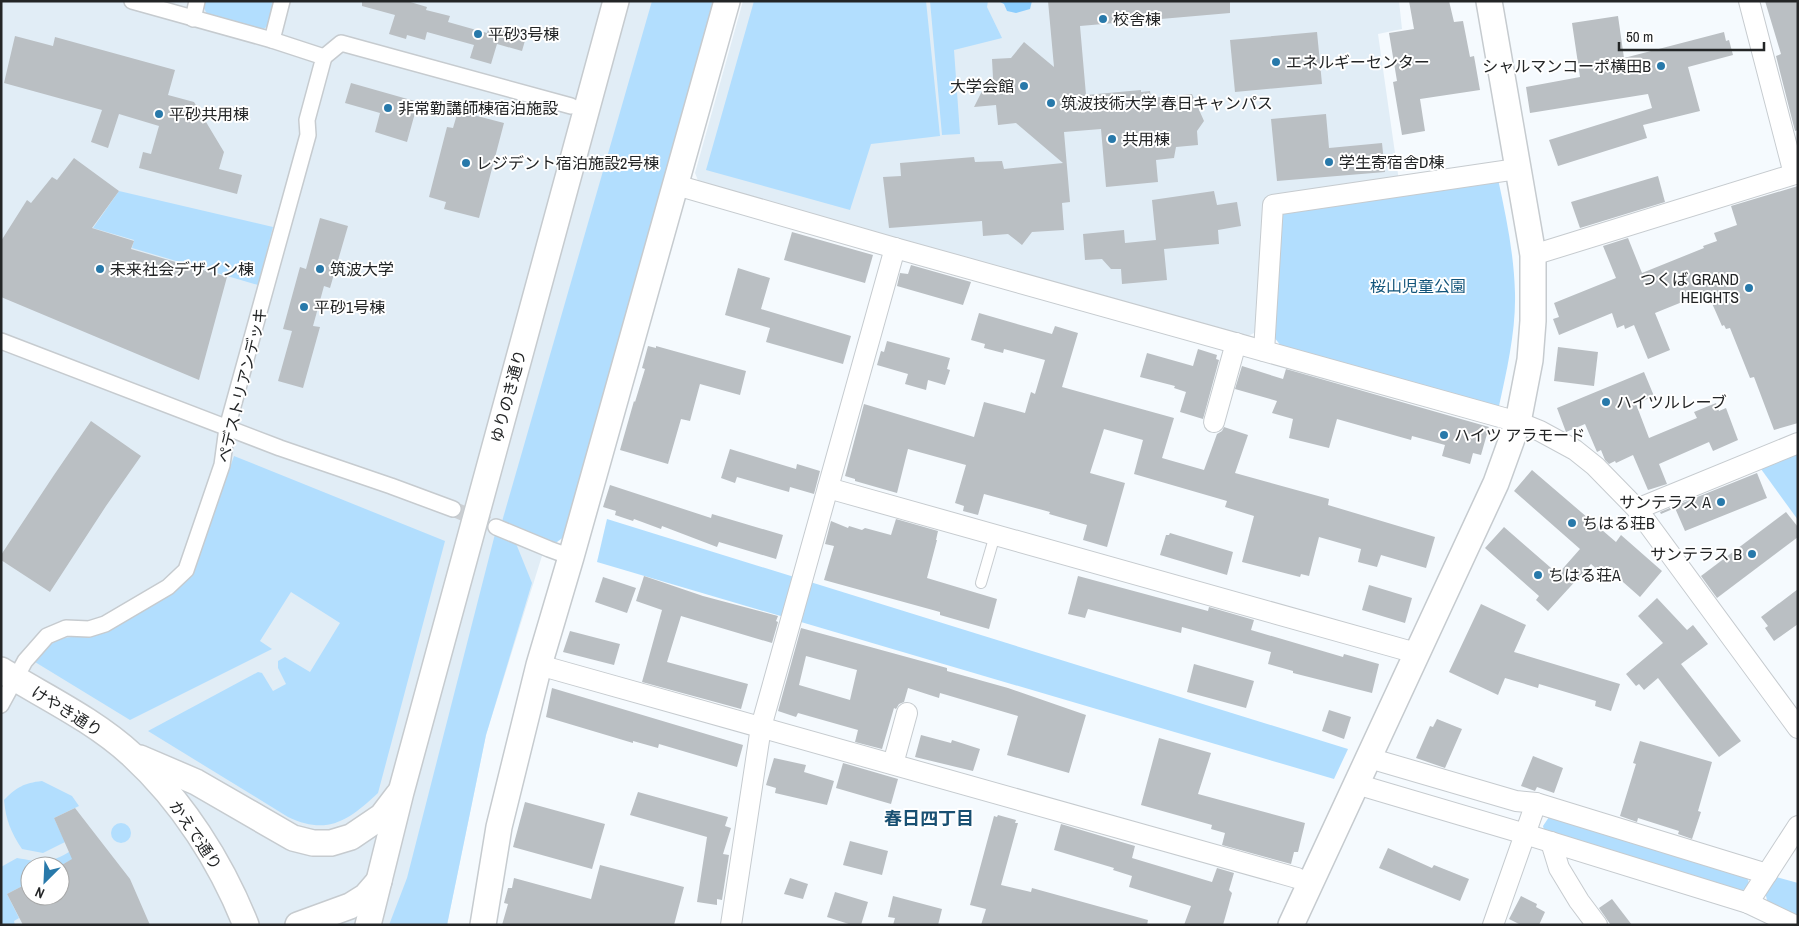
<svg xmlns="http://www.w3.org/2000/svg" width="1799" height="926" font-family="'Archivo Narrow','Noto Sans JP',sans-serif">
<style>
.built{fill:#e1edf6;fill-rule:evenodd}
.green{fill:#b2defe}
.water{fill:#8bcdfd}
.building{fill:#babfc3;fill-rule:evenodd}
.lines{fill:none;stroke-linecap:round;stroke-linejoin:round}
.pedestrian-tunnel{stroke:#cbcfd3;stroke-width:15;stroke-dasharray:15 8;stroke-linecap:butt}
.service-casing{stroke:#c6cbcf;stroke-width:12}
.pedestrian-casing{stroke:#c6cbcf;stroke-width:18}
.minor-casing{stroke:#c6cbcf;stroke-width:22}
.tertiary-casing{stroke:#c6cbcf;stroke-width:28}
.service{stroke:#fff;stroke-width:10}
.pedestrian{stroke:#fff;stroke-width:15}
.minor{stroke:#fff;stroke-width:20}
.tertiary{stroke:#fff;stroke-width:25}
.poi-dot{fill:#2879aa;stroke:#fff;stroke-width:2}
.labels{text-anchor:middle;stroke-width:4;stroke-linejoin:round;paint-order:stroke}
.poi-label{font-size:16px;fill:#232526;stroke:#fff;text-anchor:start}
.park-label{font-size:16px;fill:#13557b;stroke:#fff}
.street-label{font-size:16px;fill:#232526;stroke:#fff}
.neighbourhood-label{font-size:18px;font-weight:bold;fill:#195072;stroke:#fff}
</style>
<rect width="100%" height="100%" fill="#f5fafe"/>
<g class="built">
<path d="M1,1H713L557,542L546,543L486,735L447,925H1ZM30,866H60V896H30Z"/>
<path d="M743,1H1399L1402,29L1378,34L1399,181L1289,198L1264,199L1260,330L1248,336L699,183L695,173Z"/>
</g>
<g class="green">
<path d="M203,1H276C273,12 273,26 261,30L207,14L202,4Z"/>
<path d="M652,1H713L565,536L557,542H546L501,525Z"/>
<path d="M754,1H926L940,136L871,144L850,210L706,170Z"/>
<path d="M930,1H988L987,7L1002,38L954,50L960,134L942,135Z"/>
<path d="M1498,179C1506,216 1514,254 1515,293C1516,330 1507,370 1499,406L1494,407L1281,346L1274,337L1281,216L1286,209Z"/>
<path d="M119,191L273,227L258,285L132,248L134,240L93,228Z"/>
<path d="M1798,454V520L1761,469Z"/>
<path d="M234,456L445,541L378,793C349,820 328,836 288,817L148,731L258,672L262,673L273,691L286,684L278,668V661L285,657L310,672L340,623L291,592L260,641L272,649L130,720L35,662C60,626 73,643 106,631L193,568L207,534Z"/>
<path d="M607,519L1348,749L1334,779L597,562Z"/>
<path d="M495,534L515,541L532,583L486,735L447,925H389L407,878Z"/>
<path d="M42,781L72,796L79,806L54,818L65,842L43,853L22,849C11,832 6,821 4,800C17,787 24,783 42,781Z"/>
<path d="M1549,817L1746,876C1752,884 1747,890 1739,891L1544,830L1543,826Z"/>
<circle cx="121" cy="833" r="10"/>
<path d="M69,852L73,859L60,866H30V882L7,894L19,918L14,921L15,925H1V867L17,858C42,862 47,865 69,852Z"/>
<path d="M1776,877L1798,883V917L1768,904L1765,892Z"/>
</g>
<path class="water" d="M998,1H1032L1030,9L1016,13L1007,11L1004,4Z"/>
<g class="building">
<path d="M362,1H407L427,7L426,10L450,16L448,22L487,33L489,26L526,37L522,51L497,44L491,64L470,58L474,45L427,32L425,40L407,35L406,39L389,34L395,15L362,6Z"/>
<path d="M1048,1H1230V13L1080,26L1086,95L1141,90V92L1150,91L1151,98L1192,94L1204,121L1197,131L1198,145L1176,147L1174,158L1156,160L1158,182L1106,187L1101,129L1064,132L1070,202L1062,203L1064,230L1032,232L1022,245L1008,234L983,236L982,221L889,228L883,177L901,176L900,163L974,157L975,162L1002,161L1004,169L1063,163L1016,123L998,125L996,105L974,107L981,93L993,78L992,59L1011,58L1024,42L1054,67Z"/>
<path d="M1409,1H1449L1454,22L1463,21L1470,57L1474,56L1480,90L1420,99L1425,131L1402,135L1393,82L1397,81L1389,33L1414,29Z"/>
<path d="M1765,1H1798V130L1795,131L1776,56L1781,54Z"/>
<path d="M1618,16L1624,58L1724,32L1726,41L1729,40L1733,55L1688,67L1700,111L1643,125L1647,138L1558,166L1549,140L1652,108L1648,94L1530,113L1526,87L1580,77L1572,23Z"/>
<path d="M1317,32L1322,84L1235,92L1230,40Z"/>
<path d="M15,36L53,46L55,37L175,70L168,95L194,102L224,152L219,169L242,175L237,194L139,168L143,152L151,154L159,126L119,114L108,148L91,142L102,110L4,83Z"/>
<path d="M351,83L418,102L407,142L375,132L380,113L345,103Z"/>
<path d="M458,111L504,123L479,218L444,209L446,202L429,197L447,127L453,128Z"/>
<path d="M1326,114L1329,148L1382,143L1385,172L1277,181L1271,119Z"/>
<path d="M74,158L119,191L92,228L134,241L131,249L227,277L199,380L1,297V241L27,200L31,203L52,177L57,180Z"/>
<path d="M1658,176L1665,202L1580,228L1571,202Z"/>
<path d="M1798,186V423L1774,430L1754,377L1750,378L1730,328L1726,329L1724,325L1722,326L1707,292L1655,313L1670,350L1648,359L1634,325L1625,329L1624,325L1617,328L1612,313L1559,335L1553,319L1559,317L1554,303L1616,278L1603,246L1628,238L1642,273L1704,248L1703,246L1717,241L1714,233L1737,225L1731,206Z"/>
<path d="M1214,191L1217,205L1237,202L1241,226L1218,230L1219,244L1164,249L1167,280L1122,284L1121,269H1111L1102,259L1085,260L1083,234L1124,230L1125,243L1156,240L1152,200Z"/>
<path d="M320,218L348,226L330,288L324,286L313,326L320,327L303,388L278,381L292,331L283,329L300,267L306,269Z"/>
<path d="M792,232L873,255L865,283L784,260Z"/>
<path d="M911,265L971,282L963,305L897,286L900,273L908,274Z"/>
<path d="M738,268L770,278L761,309L851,336L843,364L766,342L770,328L725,315Z"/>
<path d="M979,313L1052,334L1055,326L1078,333L1062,387L1174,418L1162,458L1204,470L1217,434L1222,431L1224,427L1248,435L1235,473L1329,499L1328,505L1435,537L1426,568L1381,555L1377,567L1358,562L1361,549L1319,537L1309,576L1301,574L1300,577L1242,562L1254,516L1225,507L1227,501L1134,474L1143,440L1104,429L1090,473L1125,483L1107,547L1083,540L1087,525L1049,514L1050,512L984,494L978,515L963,511L964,506L955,503L966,465L908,449L897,493L855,481V479L845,476L864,404L974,437L984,402L1025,413L1031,392L1035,394L1045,360L1004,349L1003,353L984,348L985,344L971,340Z"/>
<path d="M887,341L950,358L947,369L950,370L945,385L928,380L926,390L905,384L908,374L877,365L881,351L884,352Z"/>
<path d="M648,346L656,348V346L746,371L740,395L700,384L690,421L681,419L668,464L620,450L634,401L635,402L645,369L642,368Z"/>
<path d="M1558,347L1598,352L1594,386L1554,381Z"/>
<path d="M1198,349L1217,355L1216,359L1219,360L1203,419L1180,412L1186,392L1174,388L1175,386L1140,377L1147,353L1193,366Z"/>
<path d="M1242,366L1283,379L1286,369L1489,427L1481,455L1473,453L1470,464L1442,456L1445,445L1412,436L1411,440L1337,419L1329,448L1289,438L1293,419L1272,413L1277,401L1235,389Z"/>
<path d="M1644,372L1654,396L1636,404L1649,438L1697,418L1694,412L1716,403L1719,411L1726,408L1738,440L1713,451L1709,442L1659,464L1667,484L1648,490L1633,455L1616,463L1615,461L1609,464L1605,460L1601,450L1597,452L1585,424L1566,432L1557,408Z"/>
<path d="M91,421L141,456L106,506L50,592L1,560V555L54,475Z"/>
<path d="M730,449L796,469L797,464L820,471L814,494L790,487L789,492L737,477L735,483L721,478Z"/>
<path d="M1532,470L1616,542L1621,535L1662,571L1640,597L1606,567L1601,573L1591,564L1548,611L1536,600L1539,596L1485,548L1504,527L1558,574L1580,549L1514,491Z"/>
<path d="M1757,473L1767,498L1685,531L1675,508L1661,514L1660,512Z"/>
<path d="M610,485L711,518L712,514L783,535L776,559L719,542L717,547L662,526L661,529L634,519L633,521L615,515L616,511L603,507Z"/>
<path d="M1786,512L1798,527V537L1717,598L1701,576Z"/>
<path d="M896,519L938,531L936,540H937L927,578L997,599L989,629L940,615V612L824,580L834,546L825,544L831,521L848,528L849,526L862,530L865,528L891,535Z"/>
<path d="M1170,533L1233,552L1227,575L1160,555L1166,535H1169Z"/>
<path d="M644,576L703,596L778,616L776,621L778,622L772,643L681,616L667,662L748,684L741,709L642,682L662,610L636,601Z"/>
<path d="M1078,576L1208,611L1209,607L1254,620L1251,630L1343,657L1344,654L1379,664L1372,693L1293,673V671L1268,664L1271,652L1182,627L1181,633L1088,609L1085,618L1068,614Z"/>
<path d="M603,577L636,588L627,613L595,602Z"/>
<path d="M1369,585L1412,598L1405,623L1362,610Z"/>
<path d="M1798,589V624L1774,641L1765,628L1768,626L1761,617Z"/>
<path d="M1657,598L1687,630L1693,625L1708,644L1681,664L1741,741L1719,757L1658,678L1644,690L1639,684L1636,686L1626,674L1663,643L1638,616Z"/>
<path d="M1481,604L1526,625L1514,652L1620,684L1611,711L1595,706L1596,701L1539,684L1538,688L1505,678L1498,695L1449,672Z"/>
<path d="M801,628L947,668V671L1008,688L1086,715L1069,773L1007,755L1018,716L940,693L939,698L908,688L904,702L899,704L896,709L894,708L882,749L855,742L858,730L798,713L796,717L778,711ZM806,656L857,670L850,700L799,685Z"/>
<path d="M570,631L620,644L614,665L563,652Z"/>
<path d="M1194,664L1254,681L1246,708L1187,692Z"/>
<path d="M552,688L743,745L737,767L659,744L658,748L633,741V743L546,717Z"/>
<path d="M1329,710L1351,717L1344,739L1322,731Z"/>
<path d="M1437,719L1462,729L1445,768L1416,758L1430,726L1433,727Z"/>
<path d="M921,735L951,743L952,740L980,749L973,771L915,757Z"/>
<path d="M1159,738L1211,753L1198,794L1305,823L1298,852H1294L1291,864L1222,845L1225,833L1211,829L1212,825L1141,805Z"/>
<path d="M1640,741L1712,762L1698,811L1701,812L1692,839L1678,834L1679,831L1638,818L1637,822L1620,816L1636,764L1633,763Z"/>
<path d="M1533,756L1563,768L1554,793L1537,787L1535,791L1521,786Z"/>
<path d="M774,758L806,765L804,772L834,781L827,805L775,793L776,788L766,785Z"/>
<path d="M843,763L898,779L891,804L836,788Z"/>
<path d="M638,792L728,817L725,826L731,828L723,854L729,855L722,900L717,899V905L697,902L707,837L630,815Z"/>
<path d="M525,802L605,824L592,869L513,847Z"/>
<path d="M75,808L130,879L150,925H23L7,894L30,882V896H60V866L72,859L54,818Z"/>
<path d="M998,815L1016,820L1015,823H1018L1001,885L1031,892L1032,888L1148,920L1147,925H981L986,909L970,905L994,816L997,817Z"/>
<path d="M1061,824L1135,846L1132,858L1212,882L1217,868L1234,873L1229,890L1232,893L1223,925H1184L1191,906L1129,887L1132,876L1113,870L1114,868L1054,850Z"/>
<path d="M850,841L888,851L882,875L843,865Z"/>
<path d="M1388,848L1432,868L1434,865L1469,879L1460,901L1379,868Z"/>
<path d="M600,865L684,887L674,925H502L508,904L504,903L508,888H512L514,878L591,899Z"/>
<path d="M790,878L808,884L803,899L784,894Z"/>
<path d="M835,892L868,902L861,925H852L827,917Z"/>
<path d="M893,896L942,909L938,925H893L895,918L888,917Z"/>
<path d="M1521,896L1537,904L1536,907L1545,912L1539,925H1521L1509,919Z"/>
<path d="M1612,899L1632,925H1611L1608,921L1599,908Z"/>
</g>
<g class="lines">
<path class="pedestrian-tunnel" d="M453,509L496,527"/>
<g class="service-casing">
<path id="service" d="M981,583L995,535"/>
</g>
<g class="pedestrian-casing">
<g id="pedestrian">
<path d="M132,1L272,40"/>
<path d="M193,19L197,1"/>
<path d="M324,57L341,43L571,106"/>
<path d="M1,341L280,448L391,486L453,509"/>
<path d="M496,527L549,549L571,557"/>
<path d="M1,705L25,661L47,636L66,628L89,629L105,624L168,587L186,570L222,465L227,428L308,135L307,120L324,57L272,40L282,1"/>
</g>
</g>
<g class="minor-casing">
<g id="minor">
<path d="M1749,1L1794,174"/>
<path d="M676,185L895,248L1518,422L1540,431L1575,450L1595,466L1637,509L1798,728"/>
<path d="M1533,255L1798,173"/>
<path d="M1264,351L1273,205L1517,169"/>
<path d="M1214,422L1236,343"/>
<path d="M828,488L1416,653"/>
<path d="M1637,509L1798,443"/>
<path d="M539,665L1297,878L1310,884"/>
<path d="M1369,758L1516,801L1536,803L1767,874"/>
<path d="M893,764L907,713"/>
<path d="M1356,784L1525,834L1748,903L1794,925"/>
<path d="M1551,842L1559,868L1579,901L1597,925"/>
<path d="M1748,903L1798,826"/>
<path d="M731,925L761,727L895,248"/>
<path d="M1493,925L1536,803"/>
</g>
</g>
<g class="tertiary-casing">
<g id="tertiary">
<path d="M1,670C45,697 94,720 132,755C182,801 221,862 246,925"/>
<path d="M140,758L196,782L293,838L313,843H331L351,837L382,816L398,795"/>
<path d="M298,925L350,906L366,896L379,881"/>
<path d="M368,925L401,792L616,1"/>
<path d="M483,925L499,827L539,665L571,557L727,1"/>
<path d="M1291,925L1496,483L1518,422L1530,360L1533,321V255L1489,1"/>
</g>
</g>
<use href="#service" class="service"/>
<use href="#pedestrian" class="pedestrian"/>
<use href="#minor" class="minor"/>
<use href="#tertiary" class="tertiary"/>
</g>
<g class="poi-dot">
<circle cx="1103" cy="19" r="5"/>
<circle cx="478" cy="34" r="5"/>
<circle cx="1276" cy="62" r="5"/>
<circle cx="1661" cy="66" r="5"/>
<circle cx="1024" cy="86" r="5"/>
<circle cx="1051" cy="103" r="5"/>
<circle cx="388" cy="108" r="5"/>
<circle cx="159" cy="114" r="5"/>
<circle cx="1112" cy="139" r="5"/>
<circle cx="1329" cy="162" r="5"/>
<circle cx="466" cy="163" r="5"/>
<circle cx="100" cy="269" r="5"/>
<circle cx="320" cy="269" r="5"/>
<circle cx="1749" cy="288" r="5"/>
<circle cx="304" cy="307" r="5"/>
<circle cx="1606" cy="402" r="5"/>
<circle cx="1444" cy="435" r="5"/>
<circle cx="1721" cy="502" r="5"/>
<circle cx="1572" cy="523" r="5"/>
<circle cx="1752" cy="554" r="5"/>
<circle cx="1538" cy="575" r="5"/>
</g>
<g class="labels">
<g class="poi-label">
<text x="1113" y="25">校舎棟</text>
<text x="488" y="40">平砂3号棟</text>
<text x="1286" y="68">エネルギーセンター</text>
<text x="1651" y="72" text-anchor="end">シャルマンコーポ横田B</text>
<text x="1014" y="92" text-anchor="end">大学会館</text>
<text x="1061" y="109">筑波技術大学 春日キャンパス</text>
<text x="398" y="114">非常勤講師棟宿泊施設</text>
<text x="169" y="120">平砂共用棟</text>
<text x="1122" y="145">共用棟</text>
<text x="1339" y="168">学生寄宿舎D棟</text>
<text x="476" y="169">レジデント宿泊施設2号棟</text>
<text x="110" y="275">未来社会デザイン棟</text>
<text x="330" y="275">筑波大学</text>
<text x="1739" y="285" text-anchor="end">つくば GRAND<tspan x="1739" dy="18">HEIGHTS</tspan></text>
<text x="314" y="313">平砂1号棟</text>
<text x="1616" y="408">ハイツルレーブ</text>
<text x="1454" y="441">ハイツ アラモード</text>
<text x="1711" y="508" text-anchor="end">サンテラス A</text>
<text x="1582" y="529">ちはる荘B</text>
<text x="1742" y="560" text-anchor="end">サンテラス B</text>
<text x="1548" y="581">ちはる荘A</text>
</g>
<g class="park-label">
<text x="1418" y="292">桜山児童公園</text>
</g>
<g class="street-label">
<text transform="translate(242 385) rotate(-76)" y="6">ペデストリアンデッキ</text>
<text transform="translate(508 396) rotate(-75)" y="6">ゆりのき通り</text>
<text transform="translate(67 711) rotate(32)" y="6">けやき通り</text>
<text transform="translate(196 835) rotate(56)" y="6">かえで通り</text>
</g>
<g class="neighbourhood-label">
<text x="929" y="825">春日四丁目</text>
</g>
</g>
<rect width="1799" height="926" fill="none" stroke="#232526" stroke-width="5"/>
<g transform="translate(45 881) rotate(204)"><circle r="24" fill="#ffffff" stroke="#a7a8a8"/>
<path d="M0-4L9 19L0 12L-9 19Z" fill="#2879aa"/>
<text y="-8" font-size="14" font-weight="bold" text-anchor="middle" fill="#232526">N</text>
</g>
<path d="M1619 42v8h145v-8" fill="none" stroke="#232526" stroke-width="2.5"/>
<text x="1626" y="42" font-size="15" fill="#232526" stroke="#ffffff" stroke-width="4" paint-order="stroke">50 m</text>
</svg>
